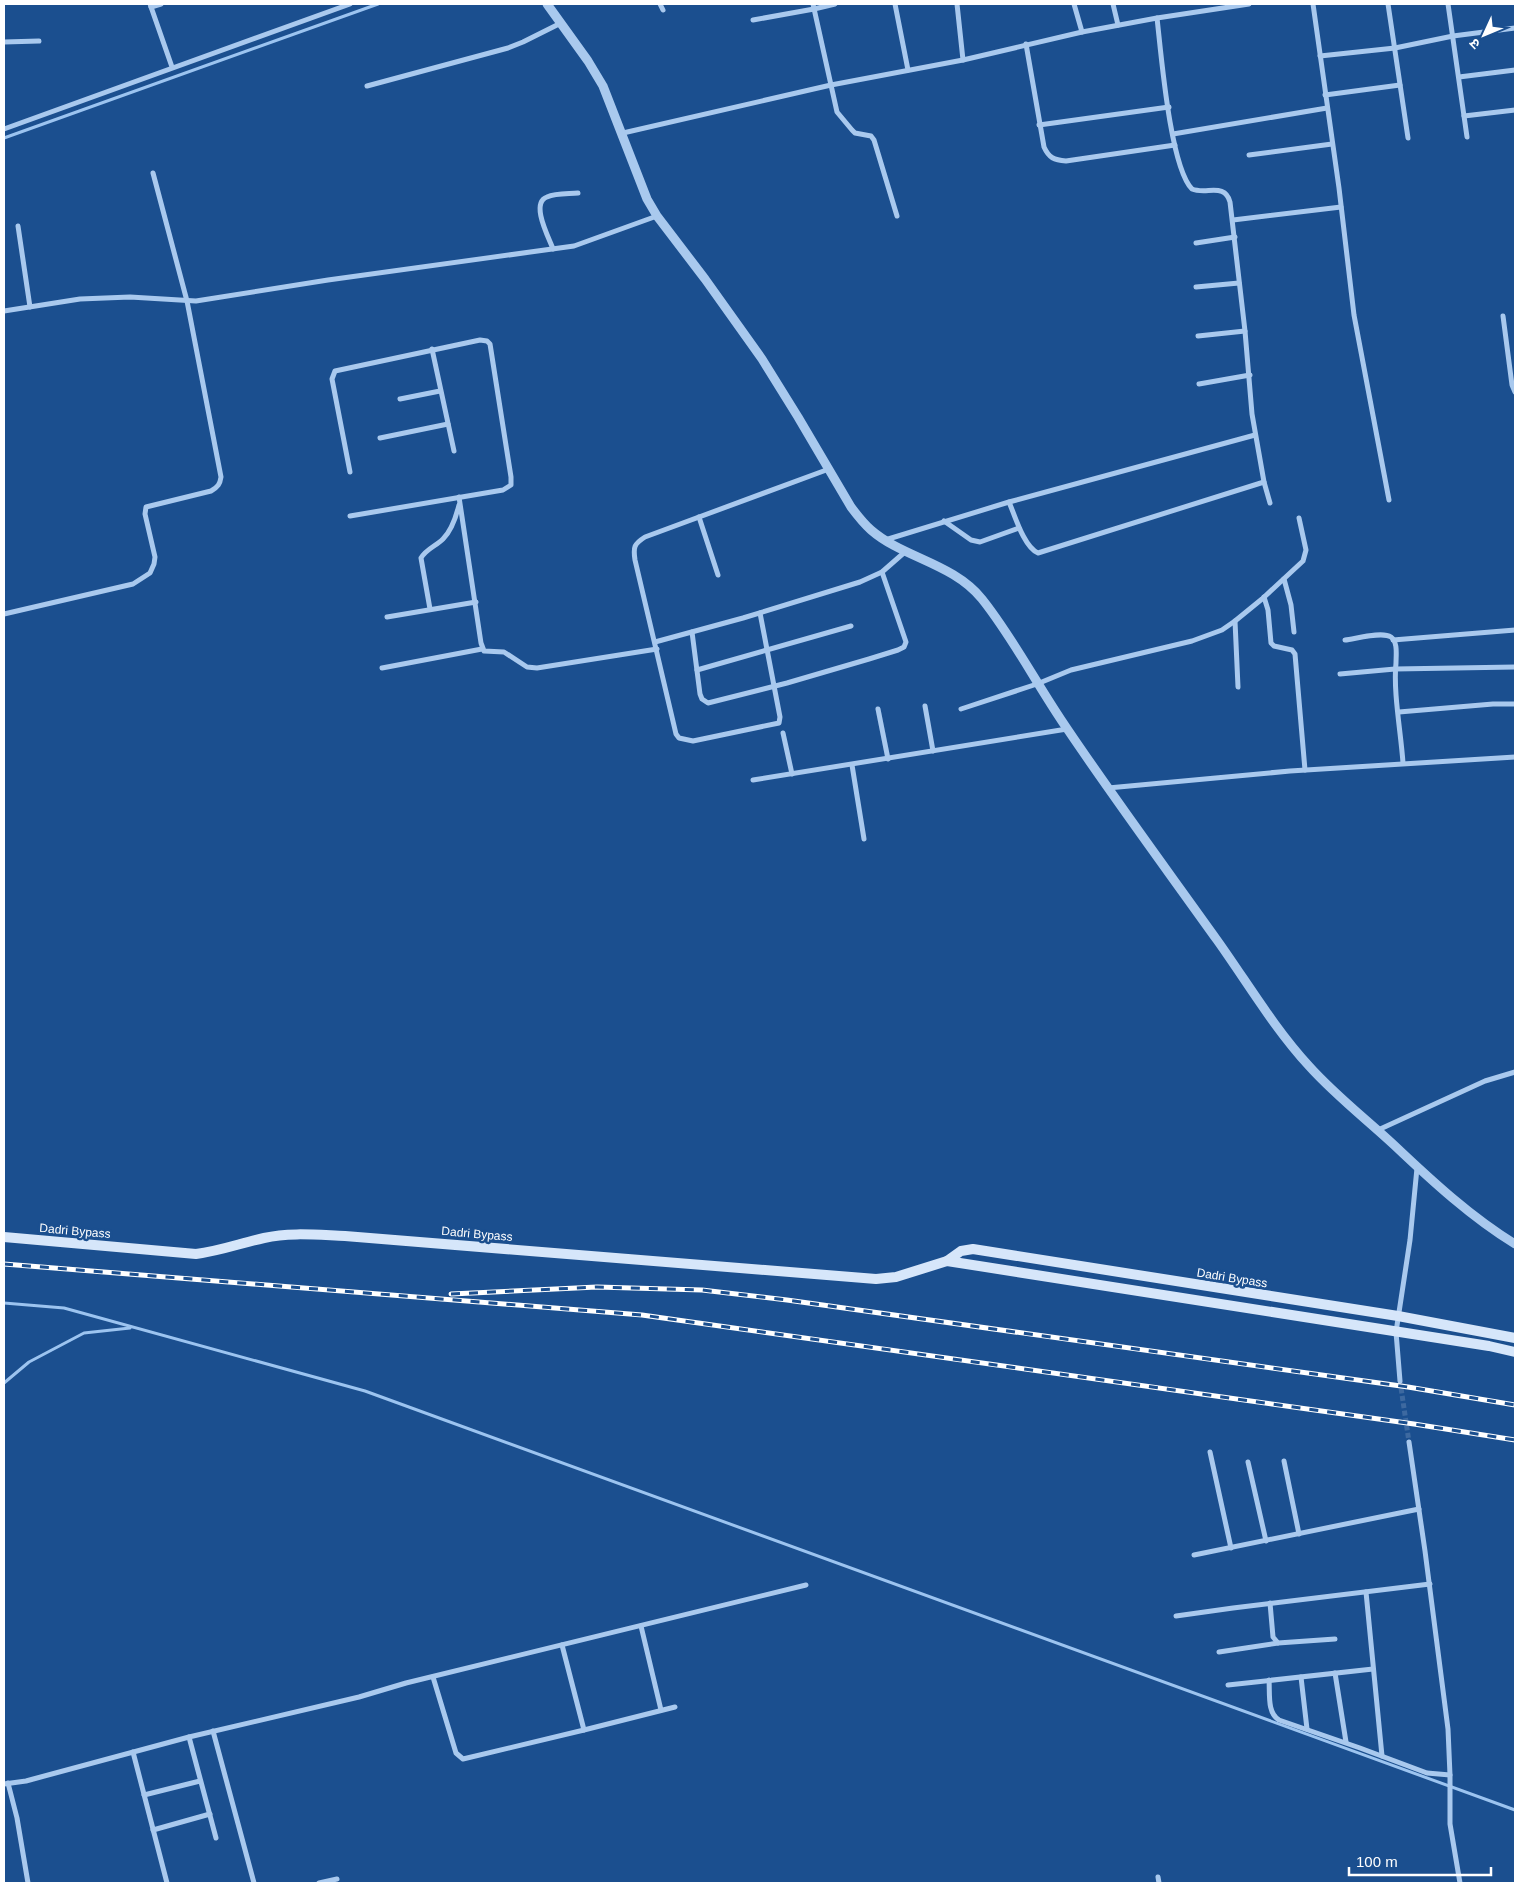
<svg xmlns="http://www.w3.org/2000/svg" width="1519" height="1887" font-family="Helvetica,'Noto Sans Devanagari',sans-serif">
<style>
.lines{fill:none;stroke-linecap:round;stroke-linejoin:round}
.stream{stroke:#9cc4f0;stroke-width:3}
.minor-tunnel{stroke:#3d69a0;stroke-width:5;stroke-dasharray:5 2.5;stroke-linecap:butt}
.minor{stroke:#a9c9ee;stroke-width:5}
.tertiary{stroke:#a9c9ee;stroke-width:9}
.secondary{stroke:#d6e6fa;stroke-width:10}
.rail-casing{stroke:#fff;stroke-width:5}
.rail{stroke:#1b4f8f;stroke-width:3;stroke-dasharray:9;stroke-linecap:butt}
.labels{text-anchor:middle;stroke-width:5;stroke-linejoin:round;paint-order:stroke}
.street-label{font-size:12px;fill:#fff;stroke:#1b4f8f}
</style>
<rect width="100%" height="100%" fill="#1b4f8f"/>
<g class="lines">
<g class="stream">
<path d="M4,138L378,4"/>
<path d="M4,1303L64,1308L365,1391L1515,1810"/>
<path d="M4,1383L29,1362L84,1333L130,1328"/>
</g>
<path class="minor-tunnel" d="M1400,1381L1409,1442"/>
<g class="minor">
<path d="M150,4L172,67"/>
<path d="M660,4L663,10"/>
<path d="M813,4L837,112L852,130L855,133L871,136L874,140L897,216"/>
<path d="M895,4L908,70"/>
<path d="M957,4L963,60"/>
<path d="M1074,4L1082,32"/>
<path d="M1113,4L1118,25"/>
<path d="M1313,4L1339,188L1354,315L1389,500"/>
<path d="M1388,4L1408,138"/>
<path d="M1448,4L1467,137"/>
<path d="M151,7L161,4"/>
<path d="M1157,18C1161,52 1170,167 1192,189C1206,195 1225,182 1230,202L1245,331L1252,414L1264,482L1270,503"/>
<path d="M753,20L814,9L835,4"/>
<path d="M4,42L39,41"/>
<path d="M1026,44L1044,147C1049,158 1054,160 1066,161L1175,145"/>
<path d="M1320,56L1395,48L1453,36L1515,28"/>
<path d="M1459,77L1515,70"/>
<path d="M367,86L508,48L523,42L561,23"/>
<path d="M1325,95L1400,85"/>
<path d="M1464,116L1515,110"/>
<path d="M1039,125L1169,107"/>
<path d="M4,129L350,4"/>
<path d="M623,133L831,85L963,60L1082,32L1157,18L1249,4"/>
<path d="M1173,134L1327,108"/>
<path d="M1249,155L1332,144"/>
<path d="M1233,220L1341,207"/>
<path d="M18,226L30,307"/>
<path d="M1196,243L1235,237"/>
<path d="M553,249C549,238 530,203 547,197C556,193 569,194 578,193"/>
<path d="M1196,287L1239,283"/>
<path d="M4,311L80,299L130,297L196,301L328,280L574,246L657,216"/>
<path d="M1503,316L1512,385L1515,392"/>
<path d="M1198,336L1245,331"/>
<path d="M432,349L454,451"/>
<path d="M1199,384L1250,375"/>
<path d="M400,399L440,391"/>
<path d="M380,438L448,424"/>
<path d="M350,472L332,379L335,371L480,340L487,341L490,344L511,477V485L503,490L350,516"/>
<path d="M459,497L481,643L484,651L504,652L527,667L537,668L657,649"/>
<path d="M1009,502C1015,516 1024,547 1038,553L1264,482"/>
<path d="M699,517L718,575"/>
<path d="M944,521L971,540L980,542L1019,528"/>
<path d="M885,540L1009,502L1255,435"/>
<path d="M1284,579L1291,605L1294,632"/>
<path d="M1264,597L1268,610L1271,643L1274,646L1292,650L1295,654L1305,770"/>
<path d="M430,609L421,558C426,549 436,546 443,539C452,530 456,517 459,505"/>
<path d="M760,613L780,717L779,723L693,741L679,738L676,734L635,560C633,547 634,544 645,537L829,469"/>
<path d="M4,614L133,584L150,573L154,564L155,557L145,514L146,507L211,491C218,487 220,484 221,477L187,301L153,173"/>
<path d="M387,617L476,602"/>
<path d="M1235,621L1238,687"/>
<path d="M692,632L700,694L702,699L708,703L787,683L869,659L898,650L904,647L906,642L882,572"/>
<path d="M1345,640C1355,639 1382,631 1391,637C1398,642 1396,655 1396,663C1393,692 1401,733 1403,763"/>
<path d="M1393,640L1515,630"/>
<path d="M655,642L743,618L860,582L882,572L906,551"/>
<path d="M382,668L482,649"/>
<path d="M697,670L851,626"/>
<path d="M1340,674L1395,669L1515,667"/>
<path d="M925,706L933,751"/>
<path d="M878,709L888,759"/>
<path d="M961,709L1037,684L1071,670L1192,641L1222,630L1235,621L1262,599L1303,561L1306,550L1299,518"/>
<path d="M1399,712L1493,704H1515"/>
<path d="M783,733L792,774"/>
<path d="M852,765L864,839"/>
<path d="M753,780L1067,729"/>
<path d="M1108,788L1290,771L1515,757"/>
<path d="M1378,1130L1485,1081L1515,1072"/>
<path d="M1400,1381L1396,1332L1410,1240L1417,1168"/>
<path d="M1409,1442L1425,1551L1448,1729L1450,1775V1824L1460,1883"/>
<path d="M1210,1452L1231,1548"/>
<path d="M1284,1461L1299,1534"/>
<path d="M1248,1462L1266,1541"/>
<path d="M1194,1555L1419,1509"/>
<path d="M1366,1592L1382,1756"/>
<path d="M1270,1603L1273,1637L1278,1643L1335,1639"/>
<path d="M1176,1616L1233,1608L1430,1584"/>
<path d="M641,1626L661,1710"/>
<path d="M562,1645L584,1730"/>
<path d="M1219,1652L1278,1643"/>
<path d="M1335,1673L1346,1742"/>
<path d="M433,1677L456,1753L463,1759L584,1730L675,1707"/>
<path d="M1301,1677L1307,1729"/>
<path d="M1269,1680C1270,1694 1267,1713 1279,1720L1360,1748L1427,1773L1450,1775"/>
<path d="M1228,1685L1373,1669"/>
<path d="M213,1731L254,1883"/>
<path d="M189,1737L216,1838"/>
<path d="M133,1752L167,1883"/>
<path d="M8,1783L17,1818L28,1883"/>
<path d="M4,1784L26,1781L189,1737L359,1697L406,1683L806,1585"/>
<path d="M144,1795L200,1781"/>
<path d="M153,1830L210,1814"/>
<path d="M1158,1877L1159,1883"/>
<path d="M319,1883L337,1879"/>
</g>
<path class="tertiary" d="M547,4L588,61L603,86L647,199L657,216L705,279L762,359L798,417L851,507C857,515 863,523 871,530C903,558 953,563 982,599C1014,639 1038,687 1068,730C1116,801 1167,870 1217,940C1247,982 1274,1028 1309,1066C1335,1095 1366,1119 1394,1145C1432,1181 1471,1217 1515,1244"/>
<g class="secondary">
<path d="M4,1237L196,1254C220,1251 241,1243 264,1238C290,1232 318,1235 345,1236L876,1279L896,1277L947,1261L961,1251L973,1249L1398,1316L1515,1338"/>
<path d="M947,1261L1489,1346L1515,1352"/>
</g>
<g class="rail-casing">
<g id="rail">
<path d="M4,1264L642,1315L1414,1424L1515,1440"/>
<path d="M451,1294L597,1287L702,1290L787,1300L1408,1387L1515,1405"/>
</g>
</g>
<use href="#rail" class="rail"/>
</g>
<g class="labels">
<g class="street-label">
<text transform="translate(75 1231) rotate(5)" y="4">Dadri Bypass</text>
<text transform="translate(477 1234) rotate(5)" y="4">Dadri Bypass</text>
<text transform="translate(1232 1278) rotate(9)" y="4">Dadri Bypass</text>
</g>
</g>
<rect width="1519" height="1887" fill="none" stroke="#ffffff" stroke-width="10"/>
<g transform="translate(1484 35) rotate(226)" stroke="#1b4f8f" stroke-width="4" paint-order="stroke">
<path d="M0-4L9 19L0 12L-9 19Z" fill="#ffffff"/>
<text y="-8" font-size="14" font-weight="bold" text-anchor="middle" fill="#ffffff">उ</text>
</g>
<path d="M1349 1867v8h142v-8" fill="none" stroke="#ffffff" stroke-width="2.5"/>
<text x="1356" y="1867" font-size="15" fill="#ffffff" stroke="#1b4f8f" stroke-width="4" paint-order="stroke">100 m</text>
</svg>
